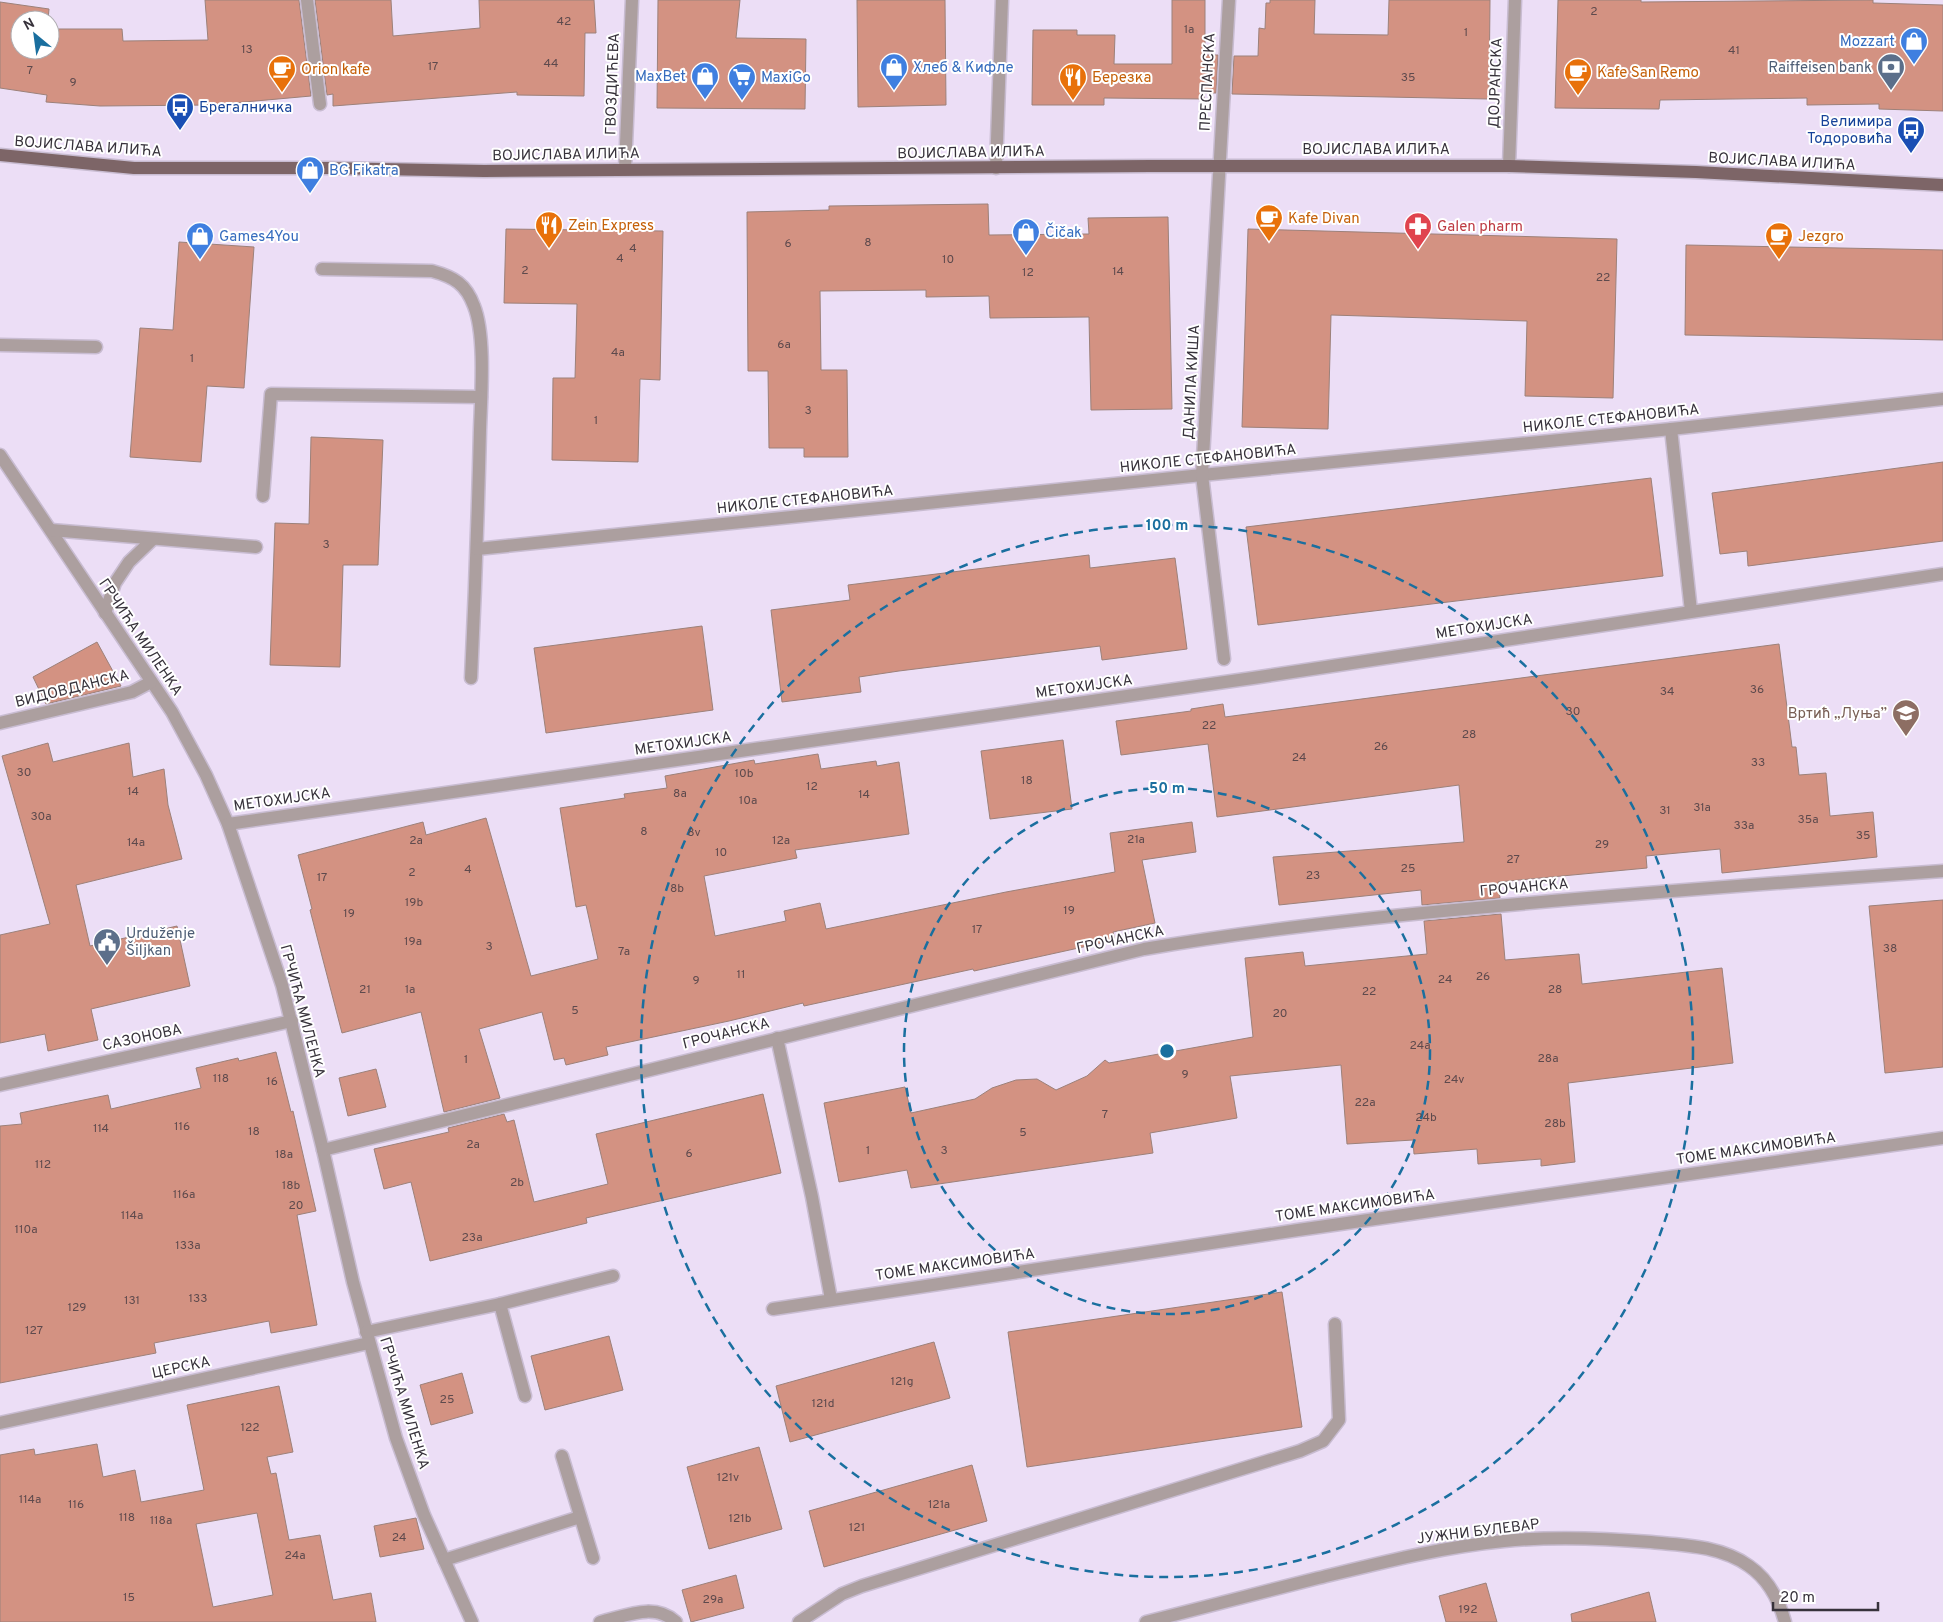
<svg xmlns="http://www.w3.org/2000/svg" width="1943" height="1622" font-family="Overpass,sans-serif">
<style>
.building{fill:#d39282;stroke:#9c817a;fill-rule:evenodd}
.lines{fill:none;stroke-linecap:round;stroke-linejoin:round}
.minor-casing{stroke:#c8bcd1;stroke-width:15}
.major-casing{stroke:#c8bcd1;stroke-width:15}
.minor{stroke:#ac9f9f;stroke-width:12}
.major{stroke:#7d6567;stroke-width:12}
.ring{fill:none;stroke:#1a6f9f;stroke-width:2.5;stroke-dasharray:9 6}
.labels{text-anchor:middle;stroke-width:4;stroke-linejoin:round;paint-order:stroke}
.number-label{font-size:12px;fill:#5e4a4d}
.shop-label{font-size:15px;fill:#366cbe;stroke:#fff;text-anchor:start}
.service-label{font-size:15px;fill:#4e5e75;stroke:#fff;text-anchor:end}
.food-label{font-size:15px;fill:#c56008;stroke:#fff;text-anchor:start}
.street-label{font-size:15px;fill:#37323b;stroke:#fff}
.transit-label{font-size:15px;fill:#164399;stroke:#fff;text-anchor:start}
.health-label{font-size:15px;fill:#be3a42;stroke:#fff;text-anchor:start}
.education-label{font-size:15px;fill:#785e54;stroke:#fff;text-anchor:end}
.centre{fill:#1a6f9f;stroke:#fff;stroke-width:2.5}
.ring-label{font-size:15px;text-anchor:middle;font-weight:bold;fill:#1a6f9f;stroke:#fff;stroke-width:4;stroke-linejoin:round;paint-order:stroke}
</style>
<rect width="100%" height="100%" fill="#ecdef6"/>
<g class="building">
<path d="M205,0H299L311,96L211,105L100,106L46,102L47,95L0,88V2L49,9L48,20H20V50H50V29H122L123,41L208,40Z"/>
<path d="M315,0H391L393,36L480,28L479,0H594L596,33H585L584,96L517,95V92L333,106V94L327,95Z"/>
<path d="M658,0H740L736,38L806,39L805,109L657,108Z"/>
<path d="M857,0H945L946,105L858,107Z"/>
<path d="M1172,0H1205V55H1218L1216,93H1204V99L1104,98V105H1032L1033,30H1077V35H1115L1114,64H1172Z"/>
<path d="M1270,0H1315L1314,34L1388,35L1389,0H1490L1489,99L1232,94L1234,56H1258L1259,28L1265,29L1266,3H1270Z"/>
<path d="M1558,0H1641V2L1873,0V3L1943,5V111L1879,109V104L1807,105V98L1660,100L1659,109L1555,108Z"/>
<path d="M988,204L989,235L1089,234L1088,218L1168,217L1172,409L1091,410L1089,317L990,318L989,296L926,297V290L820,291L821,370H847L848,457H804V448H769L768,371H748L747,212L829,210V206Z"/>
<path d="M506,229L663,231L660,380L640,379L638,462L552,460L553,378H575L577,304L504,303Z"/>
<path d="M1248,229L1617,239L1613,398L1525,396L1527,321L1331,315L1328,429L1242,427Z"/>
<path d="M179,242L254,247L244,388L207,386L201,462L130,457L140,328L173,330Z"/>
<path d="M1686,245L1943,250V340L1685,335Z"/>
<path d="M311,437L383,440L378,565H343L340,667L270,665L275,523L309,524Z"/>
<path d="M1943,462V541L1748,566L1747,551L1720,554L1712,493Z"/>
<path d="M1651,478L1663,576L1258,625L1246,527Z"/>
<path d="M1089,555L1090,568L1175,558L1187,649L1102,660L1100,646L899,671L859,677L861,692L782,702L771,610L850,600L848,585Z"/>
<path d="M702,626L713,710L546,733L534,648Z"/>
<path d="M97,642L121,686L46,704L33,677Z"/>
<path d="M1779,644L1792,747H1796L1799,775L1826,773L1830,816L1873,812L1877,857L1722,873L1720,849L1646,856L1647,868L1498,882L1500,898L1422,905L1421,890L1279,905L1273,857L1464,842L1459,785L1217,817L1208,744L1121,755L1116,721L1191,711V709L1223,704L1225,717Z"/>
<path d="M1063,740L1072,809L990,819L981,751Z"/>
<path d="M48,743L53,762L129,743L133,777L164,769L168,805L182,859L76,885L90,946L177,926L190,986L91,1009L98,1040L48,1051L45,1034L0,1043V935L50,924L2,756Z"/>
<path d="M818,754L821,769L876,761L877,766L899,762L909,834L795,850L797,858L704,876L715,936L786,921L784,911L820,903L826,929L1006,892L1115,872L1110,833L1192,822L1196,852L1142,860L1155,923L1113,932L1115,940L974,971L973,969L804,1006L803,1003L729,1021L606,1047L608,1055L566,1065L564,1058L554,1060L542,1012L479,1029L500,1098L444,1112L421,1012L342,1033L310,910L312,909L298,855L423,822L426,835L486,818L531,976L598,959L586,905L576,907L560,808L625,798L624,794L667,788L665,776L754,760L755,764Z"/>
<path d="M1943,900V1067L1885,1073L1869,906Z"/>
<path d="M1501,914L1505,960L1579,954L1582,984L1722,968L1733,1063L1568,1083L1575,1162L1541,1166V1159L1478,1164L1477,1149L1414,1154L1413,1140L1347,1144L1341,1065L1230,1076L1237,1118L1150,1133L1153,1153L911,1188L907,1170L839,1182L824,1103L905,1087L911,1113L975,1099L992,1088L1016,1080L1037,1079L1056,1090L1087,1076L1105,1060L1109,1063L1253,1037L1245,958L1303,952L1305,966L1427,954L1424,921Z"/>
<path d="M276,1052L291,1112L293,1111L316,1211L297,1215L317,1325L271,1333L269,1321L154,1343L156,1353L0,1383V1126L22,1124L20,1113L108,1095L111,1109L201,1088L196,1068L238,1058L239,1061Z"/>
<path d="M376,1069L386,1107L348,1116L339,1078Z"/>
<path d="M763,1094L781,1173L586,1218L587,1223L430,1261L411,1182L384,1189L374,1149L449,1132L448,1128L504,1114L507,1122L514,1120L534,1202L608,1184L596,1134Z"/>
<path d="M1282,1292L1302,1427L1027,1467L1008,1332Z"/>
<path d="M609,1336L623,1390L545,1410L531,1356Z"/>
<path d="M934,1342L950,1398L790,1442L776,1386Z"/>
<path d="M462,1373L473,1413L431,1425L420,1385Z"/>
<path d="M279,1386L293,1452L267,1457L271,1474L276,1473L289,1540L320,1535L333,1600L371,1593L376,1622H0V1455L34,1449L35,1455L97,1444L103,1477L135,1470L141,1502L204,1490L187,1405ZM257,1513L273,1595L213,1607L196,1524Z"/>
<path d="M759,1447L782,1529L709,1549L687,1467Z"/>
<path d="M972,1465L987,1521L824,1567L809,1511Z"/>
<path d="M416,1518L424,1549L380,1557L374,1526Z"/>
<path d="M736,1575L744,1608L691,1622L682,1590Z"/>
<path d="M1486,1583L1497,1622H1446L1439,1596Z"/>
<path d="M1649,1592L1656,1622H1572L1571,1614Z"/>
</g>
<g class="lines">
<g class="minor-casing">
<g id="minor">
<path d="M307,0L320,104"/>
<path d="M1509,166L1515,0"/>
<path d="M996,168L1002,0"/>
<path d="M625,169L632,0"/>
<path d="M322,269L432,271C454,277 466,284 474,306C486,336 481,397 480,430C478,513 475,595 471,678"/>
<path d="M0,345L96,347"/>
<path d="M1671,429L1691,611"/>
<path d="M0,455L172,712L206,775L228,824L282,985L323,1150L353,1282L396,1438L424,1515L472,1622"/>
<path d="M263,496L271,394L481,397"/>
<path d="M51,530L256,547"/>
<path d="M477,549L1202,475L1671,429L1943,399"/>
<path d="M105,613L115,583L129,562L153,539"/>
<path d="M1224,659L1202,475L1229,0"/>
<path d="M0,723L132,692L151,682"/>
<path d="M228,824L1253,678L1943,574"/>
<path d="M777,1038L812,1197L831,1299"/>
<path d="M0,1085L292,1021"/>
<path d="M323,1150L1144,949C1255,930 1365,918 1476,908C1632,893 1787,882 1943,871"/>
<path d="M500,1304L525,1396"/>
<path d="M773,1309L1298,1230L1943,1138"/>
<path d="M366,1332L500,1304L613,1276"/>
<path d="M0,1423L369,1343"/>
<path d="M562,1456L593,1558"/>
<path d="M444,1560L580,1517"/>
<path d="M600,1622C626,1616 654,1602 676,1622"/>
<path d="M799,1622L842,1594L862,1586L1300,1451L1323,1441L1339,1420L1335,1324"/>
<path d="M1146,1622C1203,1607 1261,1593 1318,1578C1380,1563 1441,1547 1504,1541C1553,1536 1602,1538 1651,1542C1684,1545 1721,1546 1749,1566C1768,1579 1779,1600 1785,1622"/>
</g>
</g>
<g class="major-casing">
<path id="major" d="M0,155L134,168H328L484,171L1150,166H1509L1696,172L1943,185"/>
</g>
<use href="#minor" class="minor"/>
<use href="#major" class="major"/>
</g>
<g class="ring">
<circle cx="1167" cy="1051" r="263"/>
<circle cx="1167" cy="1051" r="526"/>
</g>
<defs>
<g id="shop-pin" transform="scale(1.4375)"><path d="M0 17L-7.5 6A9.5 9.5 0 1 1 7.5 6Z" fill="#3f7fe0" stroke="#fff"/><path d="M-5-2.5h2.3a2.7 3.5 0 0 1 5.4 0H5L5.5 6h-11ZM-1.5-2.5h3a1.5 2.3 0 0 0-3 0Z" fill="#fff"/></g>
<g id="bank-pin" transform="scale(1.4375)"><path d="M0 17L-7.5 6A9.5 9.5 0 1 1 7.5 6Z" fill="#5c6f8a" stroke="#fff"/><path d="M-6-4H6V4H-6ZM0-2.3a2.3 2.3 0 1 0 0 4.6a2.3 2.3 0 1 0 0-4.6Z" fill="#fff"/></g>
<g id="cafe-pin" transform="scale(1.4375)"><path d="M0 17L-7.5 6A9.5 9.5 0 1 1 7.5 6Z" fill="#e8710a" stroke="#fff"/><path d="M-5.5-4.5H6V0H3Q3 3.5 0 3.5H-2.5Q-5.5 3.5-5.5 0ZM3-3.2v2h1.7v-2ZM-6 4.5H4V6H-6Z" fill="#fff"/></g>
<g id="supermarket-pin" transform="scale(1.4375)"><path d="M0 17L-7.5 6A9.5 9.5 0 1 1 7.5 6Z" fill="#3f7fe0" stroke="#fff"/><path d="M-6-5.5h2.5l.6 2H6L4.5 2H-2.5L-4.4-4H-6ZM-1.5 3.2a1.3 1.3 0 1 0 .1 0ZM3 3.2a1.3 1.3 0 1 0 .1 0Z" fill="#fff"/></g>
<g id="restaurant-pin" transform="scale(1.4375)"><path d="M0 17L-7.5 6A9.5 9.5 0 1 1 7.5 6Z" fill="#e8710a" stroke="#fff"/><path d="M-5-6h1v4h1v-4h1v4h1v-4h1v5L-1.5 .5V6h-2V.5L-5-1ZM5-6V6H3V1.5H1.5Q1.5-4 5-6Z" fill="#fff"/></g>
<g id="bus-pin" transform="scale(1.4375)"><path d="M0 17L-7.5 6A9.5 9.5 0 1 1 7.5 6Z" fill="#1a4fb4" stroke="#fff"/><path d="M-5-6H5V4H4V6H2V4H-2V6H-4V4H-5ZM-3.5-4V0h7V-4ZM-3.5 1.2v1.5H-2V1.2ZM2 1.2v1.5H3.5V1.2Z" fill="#fff"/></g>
<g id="pharmacy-pin" transform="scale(1.4375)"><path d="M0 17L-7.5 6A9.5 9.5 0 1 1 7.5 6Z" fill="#e0444e" stroke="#fff"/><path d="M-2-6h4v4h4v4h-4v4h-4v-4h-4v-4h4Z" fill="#fff"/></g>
<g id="school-pin" transform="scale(1.4375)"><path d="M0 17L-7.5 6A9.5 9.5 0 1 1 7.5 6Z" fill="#8d6e63" stroke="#fff"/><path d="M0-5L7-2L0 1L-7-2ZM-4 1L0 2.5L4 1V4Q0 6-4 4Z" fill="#fff"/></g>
<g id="civic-pin" transform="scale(1.4375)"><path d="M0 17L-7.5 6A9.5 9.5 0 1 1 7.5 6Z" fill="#5c6f8a" stroke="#fff"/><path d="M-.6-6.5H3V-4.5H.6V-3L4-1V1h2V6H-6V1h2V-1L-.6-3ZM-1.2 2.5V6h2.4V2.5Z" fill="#fff"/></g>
</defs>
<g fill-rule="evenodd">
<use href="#shop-pin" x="1914" y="41"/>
<use href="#shop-pin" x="894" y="67"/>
<use href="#bank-pin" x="1891" y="67"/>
<use href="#cafe-pin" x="282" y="69"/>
<use href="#cafe-pin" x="1578" y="72"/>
<use href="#shop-pin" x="705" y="76"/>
<use href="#supermarket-pin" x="742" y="77"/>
<use href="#restaurant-pin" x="1073" y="77"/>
<use href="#bus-pin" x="180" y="107"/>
<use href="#bus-pin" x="1911" y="130"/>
<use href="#shop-pin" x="310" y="170"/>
<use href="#cafe-pin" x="1269" y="218"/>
<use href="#restaurant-pin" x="549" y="225"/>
<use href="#pharmacy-pin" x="1418" y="226"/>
<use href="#shop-pin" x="1026" y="232"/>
<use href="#shop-pin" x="200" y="236"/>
<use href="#cafe-pin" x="1779" y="236"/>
<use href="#school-pin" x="1906" y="713"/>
<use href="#civic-pin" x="107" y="942"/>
</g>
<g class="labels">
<g class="number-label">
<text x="1594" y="15">2</text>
<text x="564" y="25">42</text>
<text x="1189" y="33">1a</text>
<text x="1466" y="36">1</text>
<text x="247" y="53">13</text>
<text x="1734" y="54">41</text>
<text x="551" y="67">44</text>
<text x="433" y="70">17</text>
<text x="30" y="74">7</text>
<text x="1408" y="81">35</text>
<text x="73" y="86">9</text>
<text x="868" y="246">8</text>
<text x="788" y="247">6</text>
<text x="633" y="252">4</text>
<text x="620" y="262">4</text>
<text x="948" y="263">10</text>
<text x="525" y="274">2</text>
<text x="1118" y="275">14</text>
<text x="1028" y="276">12</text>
<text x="1603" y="281">22</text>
<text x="784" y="348">6a</text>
<text x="618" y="356">4a</text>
<text x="192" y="362">1</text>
<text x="808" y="414">3</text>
<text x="596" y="424">1</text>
<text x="326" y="548">3</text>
<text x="1757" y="693">36</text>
<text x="1667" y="695">34</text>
<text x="1573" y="715">30</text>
<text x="1209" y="729">22</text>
<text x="1469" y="738">28</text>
<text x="1381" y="750">26</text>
<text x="1299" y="761">24</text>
<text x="1758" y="766">33</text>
<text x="24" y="776">30</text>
<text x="744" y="777">10b</text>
<text x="1027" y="784">18</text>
<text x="812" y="790">12</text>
<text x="133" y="795">14</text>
<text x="680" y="797">8a</text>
<text x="864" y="798">14</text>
<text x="748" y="804">10a</text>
<text x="1702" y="811">31a</text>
<text x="1665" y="814">31</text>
<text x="41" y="820">30a</text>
<text x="1808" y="823">35a</text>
<text x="1744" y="829">33a</text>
<text x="644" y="835">8</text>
<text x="694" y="836">8v</text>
<text x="1863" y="839">35</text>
<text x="1136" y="843">21a</text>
<text x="416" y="844">2a</text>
<text x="781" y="844">12a</text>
<text x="136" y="846">14a</text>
<text x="1602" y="848">29</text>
<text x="721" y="856">10</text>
<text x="1513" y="863">27</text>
<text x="1408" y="872">25</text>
<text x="468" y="873">4</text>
<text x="412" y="876">2</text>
<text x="1313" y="879">23</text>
<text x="322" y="881">17</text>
<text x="677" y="892">8b</text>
<text x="414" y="906">19b</text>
<text x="1069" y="914">19</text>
<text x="349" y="917">19</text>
<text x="977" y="933">17</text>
<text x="413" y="945">19a</text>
<text x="489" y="950">3</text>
<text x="1890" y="952">38</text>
<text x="624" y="955">7a</text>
<text x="741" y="978">11</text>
<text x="1483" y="980">26</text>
<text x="1445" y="983">24</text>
<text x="696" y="984">9</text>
<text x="365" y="993">21</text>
<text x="410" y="993">1a</text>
<text x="1555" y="993">28</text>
<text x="1369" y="995">22</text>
<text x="575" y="1014">5</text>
<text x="1280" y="1017">20</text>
<text x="1420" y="1049">24a</text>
<text x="1548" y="1062">28a</text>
<text x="466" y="1063">1</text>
<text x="1185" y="1078">9</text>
<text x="221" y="1082">118</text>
<text x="1454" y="1083">24v</text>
<text x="272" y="1085">16</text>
<text x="1365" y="1106">22a</text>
<text x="1105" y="1118">7</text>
<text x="1426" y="1121">24b</text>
<text x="1555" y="1127">28b</text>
<text x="182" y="1130">116</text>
<text x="101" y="1132">114</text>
<text x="254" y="1135">18</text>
<text x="1023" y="1136">5</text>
<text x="473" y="1148">2a</text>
<text x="868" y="1154">1</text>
<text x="944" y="1154">3</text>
<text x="689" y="1157">6</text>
<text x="284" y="1158">18a</text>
<text x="43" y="1168">112</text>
<text x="517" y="1186">2b</text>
<text x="291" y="1189">18b</text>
<text x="184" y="1198">116a</text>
<text x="296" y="1209">20</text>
<text x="132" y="1219">114a</text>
<text x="26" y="1233">110a</text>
<text x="472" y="1241">23a</text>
<text x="188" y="1249">133a</text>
<text x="198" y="1302">133</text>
<text x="132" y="1304">131</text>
<text x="77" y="1311">129</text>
<text x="34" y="1334">127</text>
<text x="902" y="1385">121g</text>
<text x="447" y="1403">25</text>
<text x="823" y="1407">121d</text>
<text x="250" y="1431">122</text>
<text x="728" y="1481">121v</text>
<text x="30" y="1503">114a</text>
<text x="76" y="1508">116</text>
<text x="939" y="1508">121a</text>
<text x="127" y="1521">118</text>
<text x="740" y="1522">121b</text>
<text x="161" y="1524">118a</text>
<text x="857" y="1531">121</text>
<text x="399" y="1541">24</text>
<text x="295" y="1559">24a</text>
<text x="129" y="1601">15</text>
<text x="713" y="1603">29a</text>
<text x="1468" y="1613">192</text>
</g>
<g class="shop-label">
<text x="1895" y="46" text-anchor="end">Mozzart</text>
<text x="913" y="72">Хлеб &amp; Кифле</text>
<text x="686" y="81" text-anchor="end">MaxBet</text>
<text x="761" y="82">MaxiGo</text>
<text x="329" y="175">BG Fikatra</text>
<text x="1045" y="237">Čičak</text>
<text x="219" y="241">Games4You</text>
</g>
<g class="service-label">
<text x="1872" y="72">Raiffeisen bank</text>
<text x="126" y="938" text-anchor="start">Urduženje<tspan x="126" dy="17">Šiljkan</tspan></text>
</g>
<g class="food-label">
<text x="301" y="74">Orion kafe</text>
<text x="1597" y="77">Kafe San Remo</text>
<text x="1092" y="82">Березка</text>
<text x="1288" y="223">Kafe Divan</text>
<text x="568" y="230">Zein Express</text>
<text x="1798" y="241">Jezgro</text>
</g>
<g class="street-label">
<text transform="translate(1207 82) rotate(-87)" y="5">ПРЕСПАНСКА</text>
<text transform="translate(1495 83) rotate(-88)" y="5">ДОЈРАНСКА</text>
<text transform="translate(612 84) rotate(-88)" y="5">ГВОЗДИЋЕВА</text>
<text transform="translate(88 146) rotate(4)" y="5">ВОЈИСЛАВА ИЛИЋА</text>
<text x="1376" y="154">ВОЈИСЛАВА ИЛИЋА</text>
<text transform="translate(971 152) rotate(-1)" y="5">ВОЈИСЛАВА ИЛИЋА</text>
<text transform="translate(566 154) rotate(-1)" y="5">ВОЈИСЛАВА ИЛИЋА</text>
<text transform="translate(1782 161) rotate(3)" y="5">ВОЈИСЛАВА ИЛИЋА</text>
<text transform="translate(1191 382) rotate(-87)" y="5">ДАНИЛА КИША</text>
<text transform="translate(1611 418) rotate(-6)" y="5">НИКОЛЕ СТЕФАНОВИЋА</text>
<text transform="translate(1208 458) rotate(-6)" y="5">НИКОЛЕ СТЕФАНОВИЋА</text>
<text transform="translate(805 499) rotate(-6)" y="5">НИКОЛЕ СТЕФАНОВИЋА</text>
<text transform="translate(1484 626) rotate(-9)" y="5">МЕТОХИЈСКА</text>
<text transform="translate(141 637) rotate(56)" y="5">ГРЧИЋА МИЛЕНКА</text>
<text transform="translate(1084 686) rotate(-8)" y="5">МЕТОХИЈСКА</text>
<text transform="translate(72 688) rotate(-14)" y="5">ВИДОВДАНСКА</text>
<text transform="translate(683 743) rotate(-8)" y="5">МЕТОХИЈСКА</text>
<text transform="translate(282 799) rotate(-8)" y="5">МЕТОХИЈСКА</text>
<text transform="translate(1524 887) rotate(-5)" y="5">ГРОЧАНСКА</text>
<text transform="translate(1120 939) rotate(-12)" y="5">ГРОЧАНСКА</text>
<text transform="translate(303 1011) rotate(75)" y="5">ГРЧИЋА МИЛЕНКА</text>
<text transform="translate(726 1033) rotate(-14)" y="5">ГРОЧАНСКА</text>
<text transform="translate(142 1037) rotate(-12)" y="5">САЗОНОВА</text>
<text transform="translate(1756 1148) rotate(-8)" y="5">ТОМЕ МАКСИМОВИЋА</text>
<text transform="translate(1355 1205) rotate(-8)" y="5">ТОМЕ МАКСИМОВИЋА</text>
<text transform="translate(955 1264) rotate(-8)" y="5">ТОМЕ МАКСИМОВИЋА</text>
<text transform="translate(181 1367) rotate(-12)" y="5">ЦЕРСКА</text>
<text transform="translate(405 1403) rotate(73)" y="5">ГРЧИЋА МИЛЕНКА</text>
<text transform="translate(1478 1531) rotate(-7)" y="5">ЈУЖНИ БУЛЕВАР</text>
</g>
<g class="transit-label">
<text x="199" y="112">Брегалничка</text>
<text x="1892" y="126" text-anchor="end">Велимира<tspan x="1892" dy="17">Тодоровића</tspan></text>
</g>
<g class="health-label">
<text x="1437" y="231">Galen pharm</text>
</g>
<g class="education-label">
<text x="1887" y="718">Вртић „Луња”</text>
</g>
</g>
<circle cx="1167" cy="1051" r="8" class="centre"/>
<g class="ring-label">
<text x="1167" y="530">100 m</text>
<text x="1167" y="793">50 m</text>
</g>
<g transform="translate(35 35) rotate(331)"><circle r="24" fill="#ffffff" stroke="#afadb1"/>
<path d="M0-4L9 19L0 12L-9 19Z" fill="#1a6f9f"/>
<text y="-8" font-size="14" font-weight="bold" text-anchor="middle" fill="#37323b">N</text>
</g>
<path d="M1773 1602v8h105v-8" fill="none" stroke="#37323b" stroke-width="2.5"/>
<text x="1780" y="1602" font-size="15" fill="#37323b" stroke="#ffffff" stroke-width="4" paint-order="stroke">20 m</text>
</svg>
